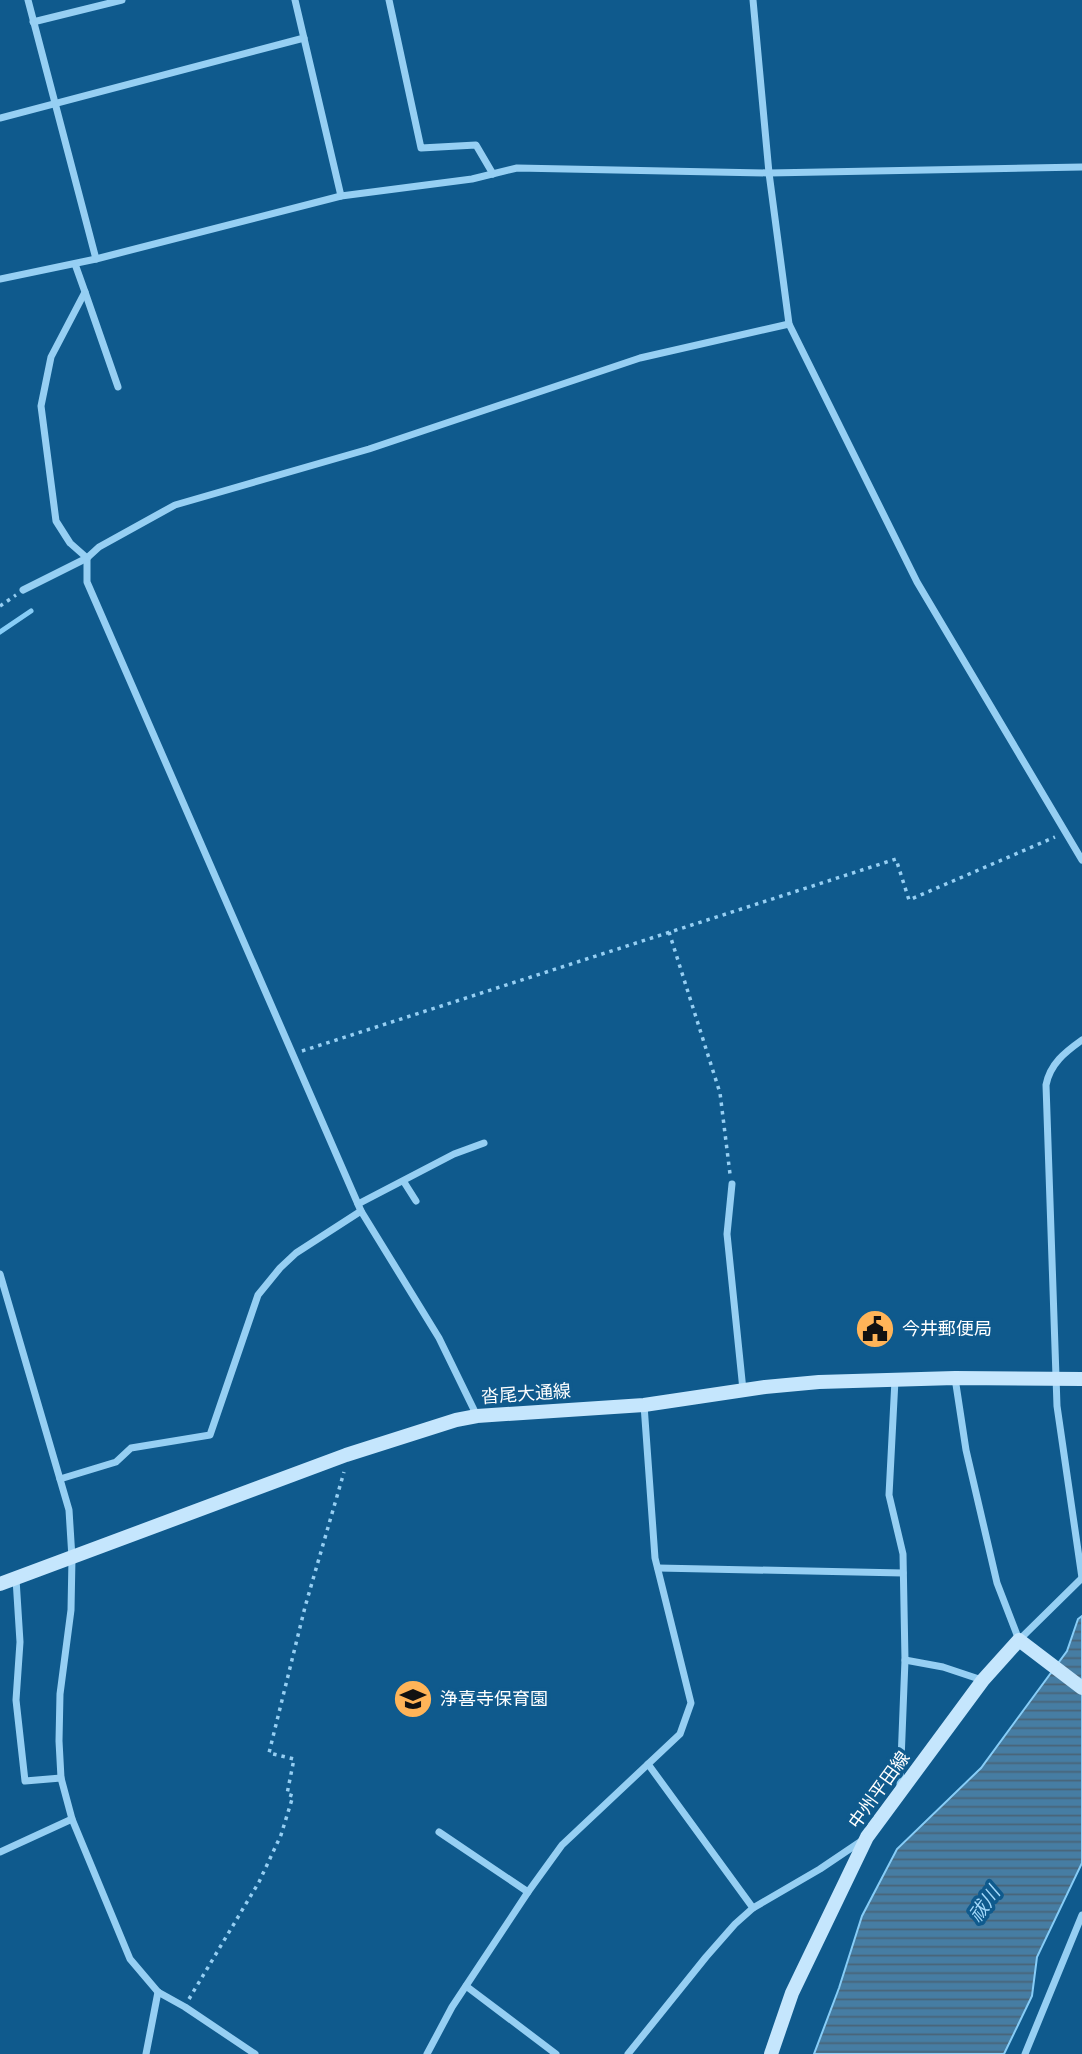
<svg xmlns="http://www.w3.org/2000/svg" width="1082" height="2054" font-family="Mulish,'Noto Sans JP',sans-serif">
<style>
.water{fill:url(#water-rules);stroke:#87cdf7;stroke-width:2}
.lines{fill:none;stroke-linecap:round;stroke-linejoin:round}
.stream{stroke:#87cdf7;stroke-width:5}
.path{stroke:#96cff3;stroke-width:3.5;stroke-dasharray:3.5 5;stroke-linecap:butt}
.street{stroke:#96cff3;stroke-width:7}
.secondary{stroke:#c5e6fd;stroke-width:14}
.labels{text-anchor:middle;stroke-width:7;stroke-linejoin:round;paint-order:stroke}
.poi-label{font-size:18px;fill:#fff;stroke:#0f5a8d;text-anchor:start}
.street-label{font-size:18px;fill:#fff;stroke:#0f5a8d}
.water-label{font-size:19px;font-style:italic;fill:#a2d8fa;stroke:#0f5a8d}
</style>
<defs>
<pattern id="water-rules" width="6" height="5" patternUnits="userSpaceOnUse" patternTransform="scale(1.75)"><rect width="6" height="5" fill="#467da3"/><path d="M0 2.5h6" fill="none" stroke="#496478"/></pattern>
</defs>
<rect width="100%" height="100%" fill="#0f5a8d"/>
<path class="water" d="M1082,1616V1863L1037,1957L1032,1996L1004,2054H814L839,1988L862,1916L897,1849L981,1768L1067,1651L1078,1619Z"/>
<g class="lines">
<path class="stream" d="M0,632L31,611"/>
<g class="path">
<path d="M0,606L16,595"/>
<path d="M669,932L720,1093L730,1174"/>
<path d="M302,1051L896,859L909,900L1055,837"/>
<path d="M189,1999L259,1882L281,1835L293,1796L287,1794L294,1759L269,1753L305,1607L344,1472"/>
</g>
<g class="street">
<path d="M28,0L96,259"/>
<path d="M295,0L341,196"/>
<path d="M389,0L421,148L476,145L493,174"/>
<path d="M753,0L769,173L789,324L917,582L1082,860"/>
<path d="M33,22L122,0"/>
<path d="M0,118L304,38"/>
<path d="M75,264L85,292L51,357L41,406L56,521L70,543L87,558"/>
<path d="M0,279L96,259L341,196L472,179L517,168L769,173L1082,167"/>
<path d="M85,292L118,387"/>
<path d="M87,558V582L361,1211L439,1338L477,1416"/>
<path d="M23,590L87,558L99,547L175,505L369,449L640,358L789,324"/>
<path d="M404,1182L416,1201"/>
<path d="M732,1184L727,1234L743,1390"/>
<path d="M358,1204L454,1154L484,1143"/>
<path d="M0,1274L69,1510L72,1558L71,1610L60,1694L59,1741L61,1778L72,1819L130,1959L158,1992L185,2007L255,2054"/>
<path d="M955,1378L966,1450L997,1583L1019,1640L1082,1578"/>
<path d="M895,1380L889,1495L903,1554L905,1660L900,1786"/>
<path d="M60,1479L116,1462L131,1448L210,1435L258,1295L280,1268L296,1253L361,1211"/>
<path d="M658,1568L903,1573"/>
<path d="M1082,1578L1057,1406L1046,1085C1050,1064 1065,1052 1082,1040"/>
<path d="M16,1579L20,1642L16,1700L25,1781L61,1778"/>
<path d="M905,1660L943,1667L982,1680"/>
<path d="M648,1764L753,1908"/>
<path d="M439,1832L528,1892"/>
<path d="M0,1852L72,1819"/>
<path d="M466,1986L556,2054"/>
<path d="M146,2054L158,1992"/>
<path d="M427,2054L452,2007L528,1892L562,1845L680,1734L691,1703L655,1558L644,1405"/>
<path d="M628,2054L706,1957L735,1924L753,1908L820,1869L863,1840"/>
<path d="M1025,2054L1082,1915"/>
</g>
<g class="secondary">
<path d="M0,1584L346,1455L456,1420L477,1416L644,1405L765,1387L819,1382L955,1378L1082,1379"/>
<path d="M771,2054L792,1993L867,1837L983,1680L1019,1640L1082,1688"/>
</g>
</g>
<defs>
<g id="civic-disc" transform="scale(2.0125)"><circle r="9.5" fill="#ffb458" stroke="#0f5a8d"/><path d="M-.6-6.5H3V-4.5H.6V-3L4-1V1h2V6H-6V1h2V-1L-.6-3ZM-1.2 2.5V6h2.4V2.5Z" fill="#111"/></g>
<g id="school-disc" transform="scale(2.0125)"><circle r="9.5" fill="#ffb458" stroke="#0f5a8d"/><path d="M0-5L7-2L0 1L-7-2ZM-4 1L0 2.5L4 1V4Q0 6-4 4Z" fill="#111"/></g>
</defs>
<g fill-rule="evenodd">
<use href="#civic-disc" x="875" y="1329"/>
<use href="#school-disc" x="413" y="1699"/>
</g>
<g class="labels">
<g class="poi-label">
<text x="902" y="1335">今井郵便局</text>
<text x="440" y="1705">浄喜寺保育園</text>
</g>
<g class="street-label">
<text transform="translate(526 1394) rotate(-4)" y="6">沓尾大通線</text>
<text transform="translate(879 1790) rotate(-54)" y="6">中州平田線</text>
</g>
<g class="water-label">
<text transform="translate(984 1904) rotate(-55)" y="7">祓川</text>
</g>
</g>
</svg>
